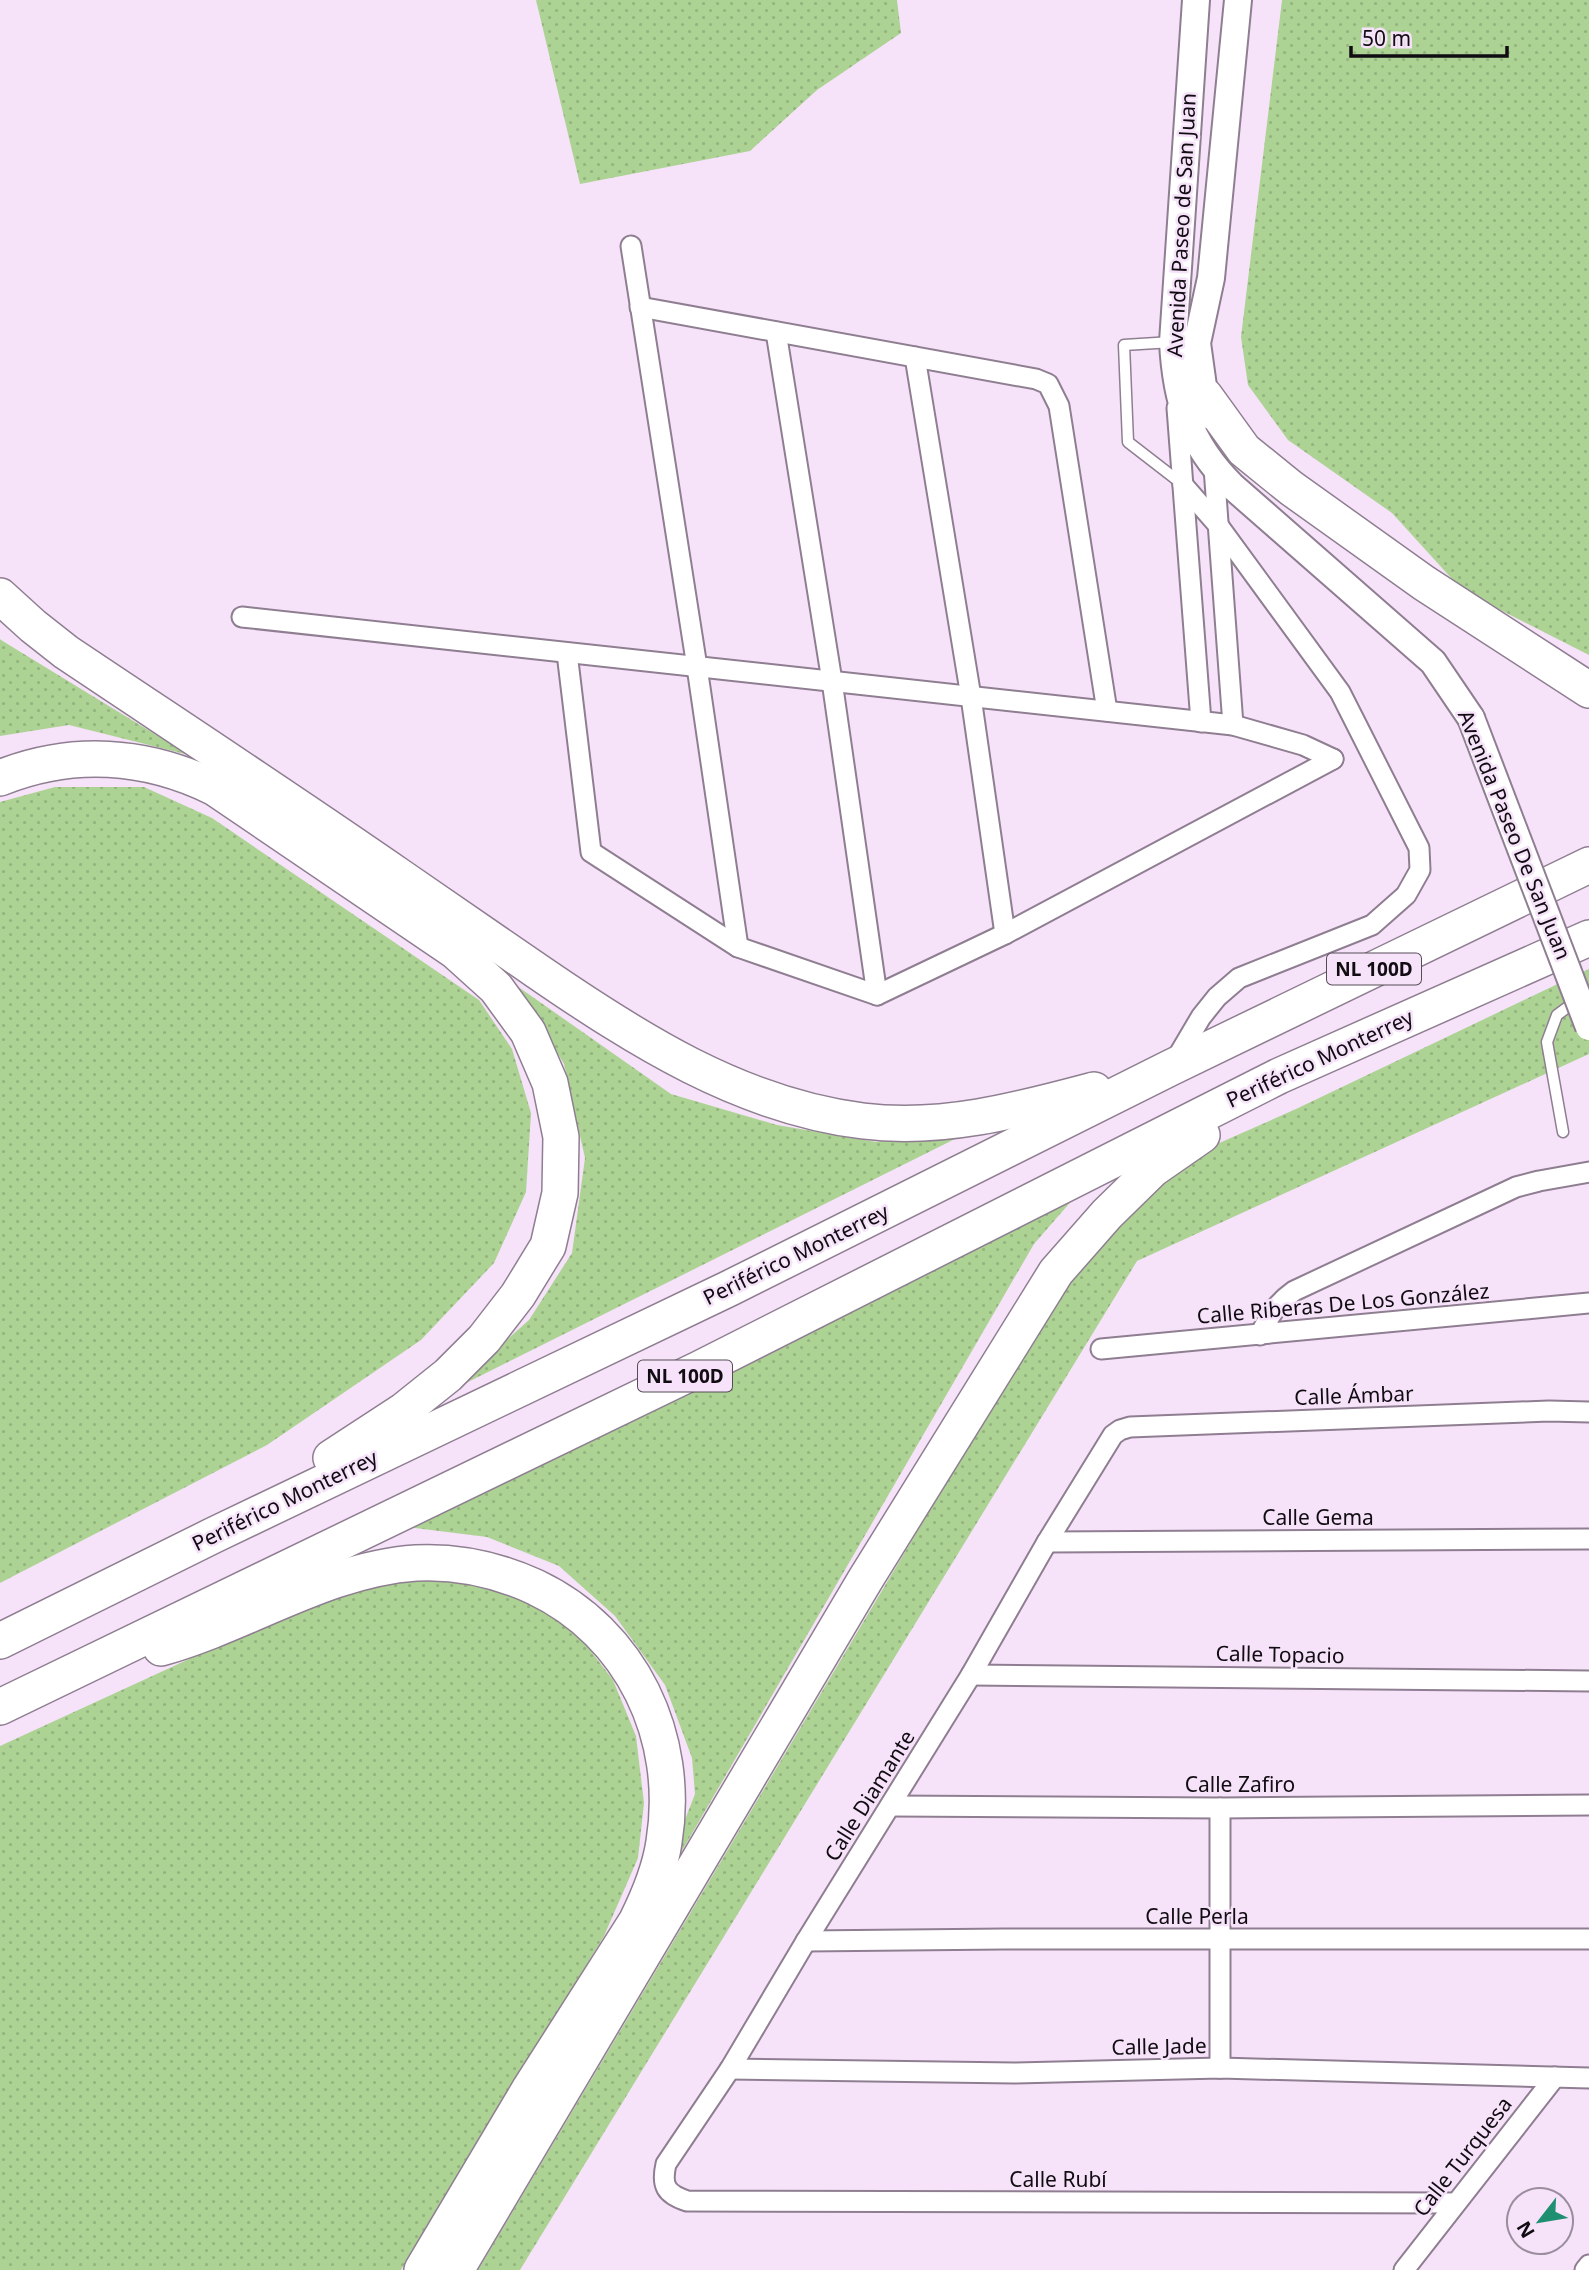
<svg xmlns="http://www.w3.org/2000/svg" width="1589" height="2270" font-family="'Noto Sans',sans-serif">
<style>
.grass{fill:url(#grass-dots)}
.lines{fill:none;stroke-linecap:round;stroke-linejoin:round}
.lane-casing{stroke:#8f7e91;stroke-width:13}
.street-casing{stroke:#8f7e91;stroke-width:23}
.secondary-casing{stroke:#8f7e91;stroke-width:30}
.highway-casing{stroke:#8f7e91;stroke-width:38}
.lane{stroke:#fff;stroke-width:10}
.street{stroke:#fff;stroke-width:19}
.secondary{stroke:#fff;stroke-width:26}
.highway{stroke:#fff;stroke-width:35}
.secondary-bridge-casing{stroke:#8f7e91;stroke-width:30;stroke-linecap:butt}
.secondary-bridge{stroke:#fff;stroke-width:26}
.labels{text-anchor:middle;stroke-width:5;stroke-linejoin:round;paint-order:stroke}
.shield{fill:#f6e3f9;stroke:#564c57;stroke-width:2}
.shield-label{font-size:19px;font-weight:bold;fill:#110b12}
.street-label{font-size:21px;fill:#110b12;stroke:#f6e3f9}
</style>
<defs>
<pattern id="grass-dots" width="8" height="8" patternUnits="userSpaceOnUse" patternTransform="scale(1.75)"><rect width="8" height="8" fill="#add394"/><path d="M2 2h.1M6 6h.1" fill="none" stroke="#94b47f" stroke-width="1.8" stroke-linecap="round"/></pattern>
</defs>
<rect width="100%" height="100%" fill="#f6e3f9"/>
<g class="grass">
<path d="M536,0H897L901,33L817,90L750,151L580,184Z"/>
<path d="M1282,0H1589V655L1463,591L1392,513L1288,440L1248,385L1241,337Z"/>
<path d="M0,639L1,640L189,755L69,725L0,736Z"/>
<path d="M55,787H144L212,818L479,1000L512,1049L531,1113L526,1192L494,1263L421,1340L267,1445L0,1583V802Z"/>
<path d="M1589,969V1054L1137,1261L520,2270H478L1075,1266L1134,1205L1208,1148L1296,1109Z"/>
<path d="M517,986L671,1094L777,1125L876,1142L973,1130L448,1392L529,1320L572,1253L585,1158L564,1064Z"/>
<path d="M1074,1198L1034,1244L654,1899L695,1794L692,1758L665,1685L615,1616L559,1566L487,1537L399,1526Z"/>
<path d="M398,1579H474L528,1599L577,1633L613,1680L636,1736L644,1803L638,1858L604,1936L401,2270H0V1746L313,1602Z"/>
</g>
<g class="lines">
<g class="lane-casing">
<g id="lane">
<path d="M1172,342L1124,345L1128,442L1181,483"/>
<path d="M1563,1132L1547,1042L1557,1015L1576,1001"/>
</g>
</g>
<g class="street-casing">
<g id="street">
<path d="M631,246L697,667L738,947"/>
<path d="M640,307L1036,379L1048,384L1059,406L1107,711"/>
<path d="M776,332L832,681L877,995"/>
<path d="M915,357L971,697L1005,934"/>
<path d="M1177,408L1201,722"/>
<path d="M1214,468L1233,725"/>
<path d="M242,617L1233,725L1303,745L1333,759"/>
<path d="M567,653L591,852L738,947L877,995L1005,934L1333,759"/>
<path d="M1175,1061L1201,1017L1217,997L1239,978L1372,925L1406,895L1420,870L1419,848L1340,692L1218,525L1183,485"/>
<path d="M1260,1335C1269,1316 1277,1303 1294,1291L1516,1187L1539,1181L1589,1172"/>
<path d="M1101,1349L1589,1303"/>
<path d="M1047,1542L1589,1539"/>
<path d="M971,1675L1589,1681"/>
<path d="M891,1806L1220,1808L1589,1805"/>
<path d="M806,1941L1004,1939H1589"/>
<path d="M1220,2068V1808"/>
<path d="M730,2069L1014,2073L1220,2068L1589,2078"/>
<path d="M1455,2203L687,2201C666,2194 661,2186 666,2164L730,2069L806,1941L971,1675L1047,1542L1113,1435L1120,1430L1130,1427L1549,1411L1589,1412"/>
<path d="M1404,2270L1555,2077"/>
<path d="M1585,2270L1589,2265"/>
</g>
</g>
<g class="secondary-casing">
<g id="secondary">
<path d="M1196,0L1173,342C1176,401 1189,443 1232,486L1433,662L1471,718"/>
<path d="M1207,415L1197,343L1211,278L1238,0"/>
</g>
</g>
<g class="highway-casing">
<g id="highway">
<path d="M1205,396L1244,450L1291,488L1424,583L1589,690"/>
<path d="M0,596L33,626L66,652C178,727 291,801 402,878C447,909 492,940 537,971C636,1039 741,1106 863,1121C942,1131 1019,1110 1094,1090"/>
<path d="M0,778C72,749 146,754 215,788L455,951L496,988L528,1032L550,1083L561,1137L560,1193L548,1246L518,1295L484,1339L448,1375L403,1411L331,1458"/>
<path d="M0,1641L214,1535L730,1288L1170,1068L1589,865"/>
<path d="M161,1648C247,1624 326,1569 416,1563C457,1561 498,1570 535,1587C632,1633 681,1737 664,1842C660,1870 649,1896 636,1922L529,2090L422,2270"/>
<path d="M0,1707L699,1369L1279,1076L1589,938"/>
<path d="M456,2270L865,1580L1056,1272L1107,1214L1153,1169L1202,1135"/>
</g>
</g>
<use href="#lane" class="lane"/>
<use href="#street" class="street"/>
<use href="#secondary" class="secondary"/>
<use href="#highway" class="highway"/>
<g class="secondary-bridge-casing">
<path id="secondary-bridge" d="M1471,718L1589,1027"/>
</g>
<use href="#secondary-bridge" class="secondary-bridge"/>
</g>
<g class="labels">
<g class="shield">
<rect x="1327" y="953.5" width="94" height="31" rx="5"/>
<rect x="638" y="1360.5" width="94" height="31" rx="5"/>
</g>
<g class="shield-label">
<text x="1374" y="976">NL 100D</text>
<text x="685" y="1383">NL 100D</text>
</g>
<g class="street-label">
<text transform="translate(1182 225) rotate(-87)" y="7">Avenida Paseo de San Juan</text>
<text transform="translate(1514 835) rotate(68)" y="7">Avenida Paseo De San Juan</text>
<text transform="translate(1320 1059) rotate(-25)" y="7">Periférico Monterrey</text>
<text transform="translate(796 1255) rotate(-26)" y="7">Periférico Monterrey</text>
<text transform="translate(1343 1304) rotate(-5)" y="7">Calle Riberas De Los González</text>
<text transform="translate(1354 1396) rotate(-2)" y="7">Calle Ámbar</text>
<text transform="translate(285 1501) rotate(-26)" y="7">Periférico Monterrey</text>
<text x="1318" y="1525">Calle Gema</text>
<text transform="translate(1280 1655) rotate(1)" y="7">Calle Topacio</text>
<text x="1240" y="1792">Calle Zafiro</text>
<text transform="translate(870 1796) rotate(-58)" y="7">Calle Diamante</text>
<text x="1197" y="1924">Calle Perla</text>
<text transform="translate(1159 2047) rotate(-1)" y="7">Calle Jade</text>
<text transform="translate(1463 2157) rotate(-52)" y="7">Calle Turquesa</text>
<text x="1058" y="2187">Calle Rubí</text>
</g>
</g>
<g transform="translate(1540 2221) rotate(239)"><circle r="33" fill="#f6e3f9" stroke="#9a8d9d" stroke-width="2"/>
<path d="M0-5L12 26L0 18L-12 26Z" fill="#1e8f70"/>
<text y="-10" font-size="19" font-weight="bold" text-anchor="middle" fill="#110b12">N</text>
</g>
<path d="M1351 46v10h156v-10" fill="none" stroke="#110b12" stroke-width="3.5"/>
<text x="1362" y="46" font-size="21" fill="#110b12" stroke="#f6e3f9" stroke-width="5" paint-order="stroke">50 m</text>
</svg>
